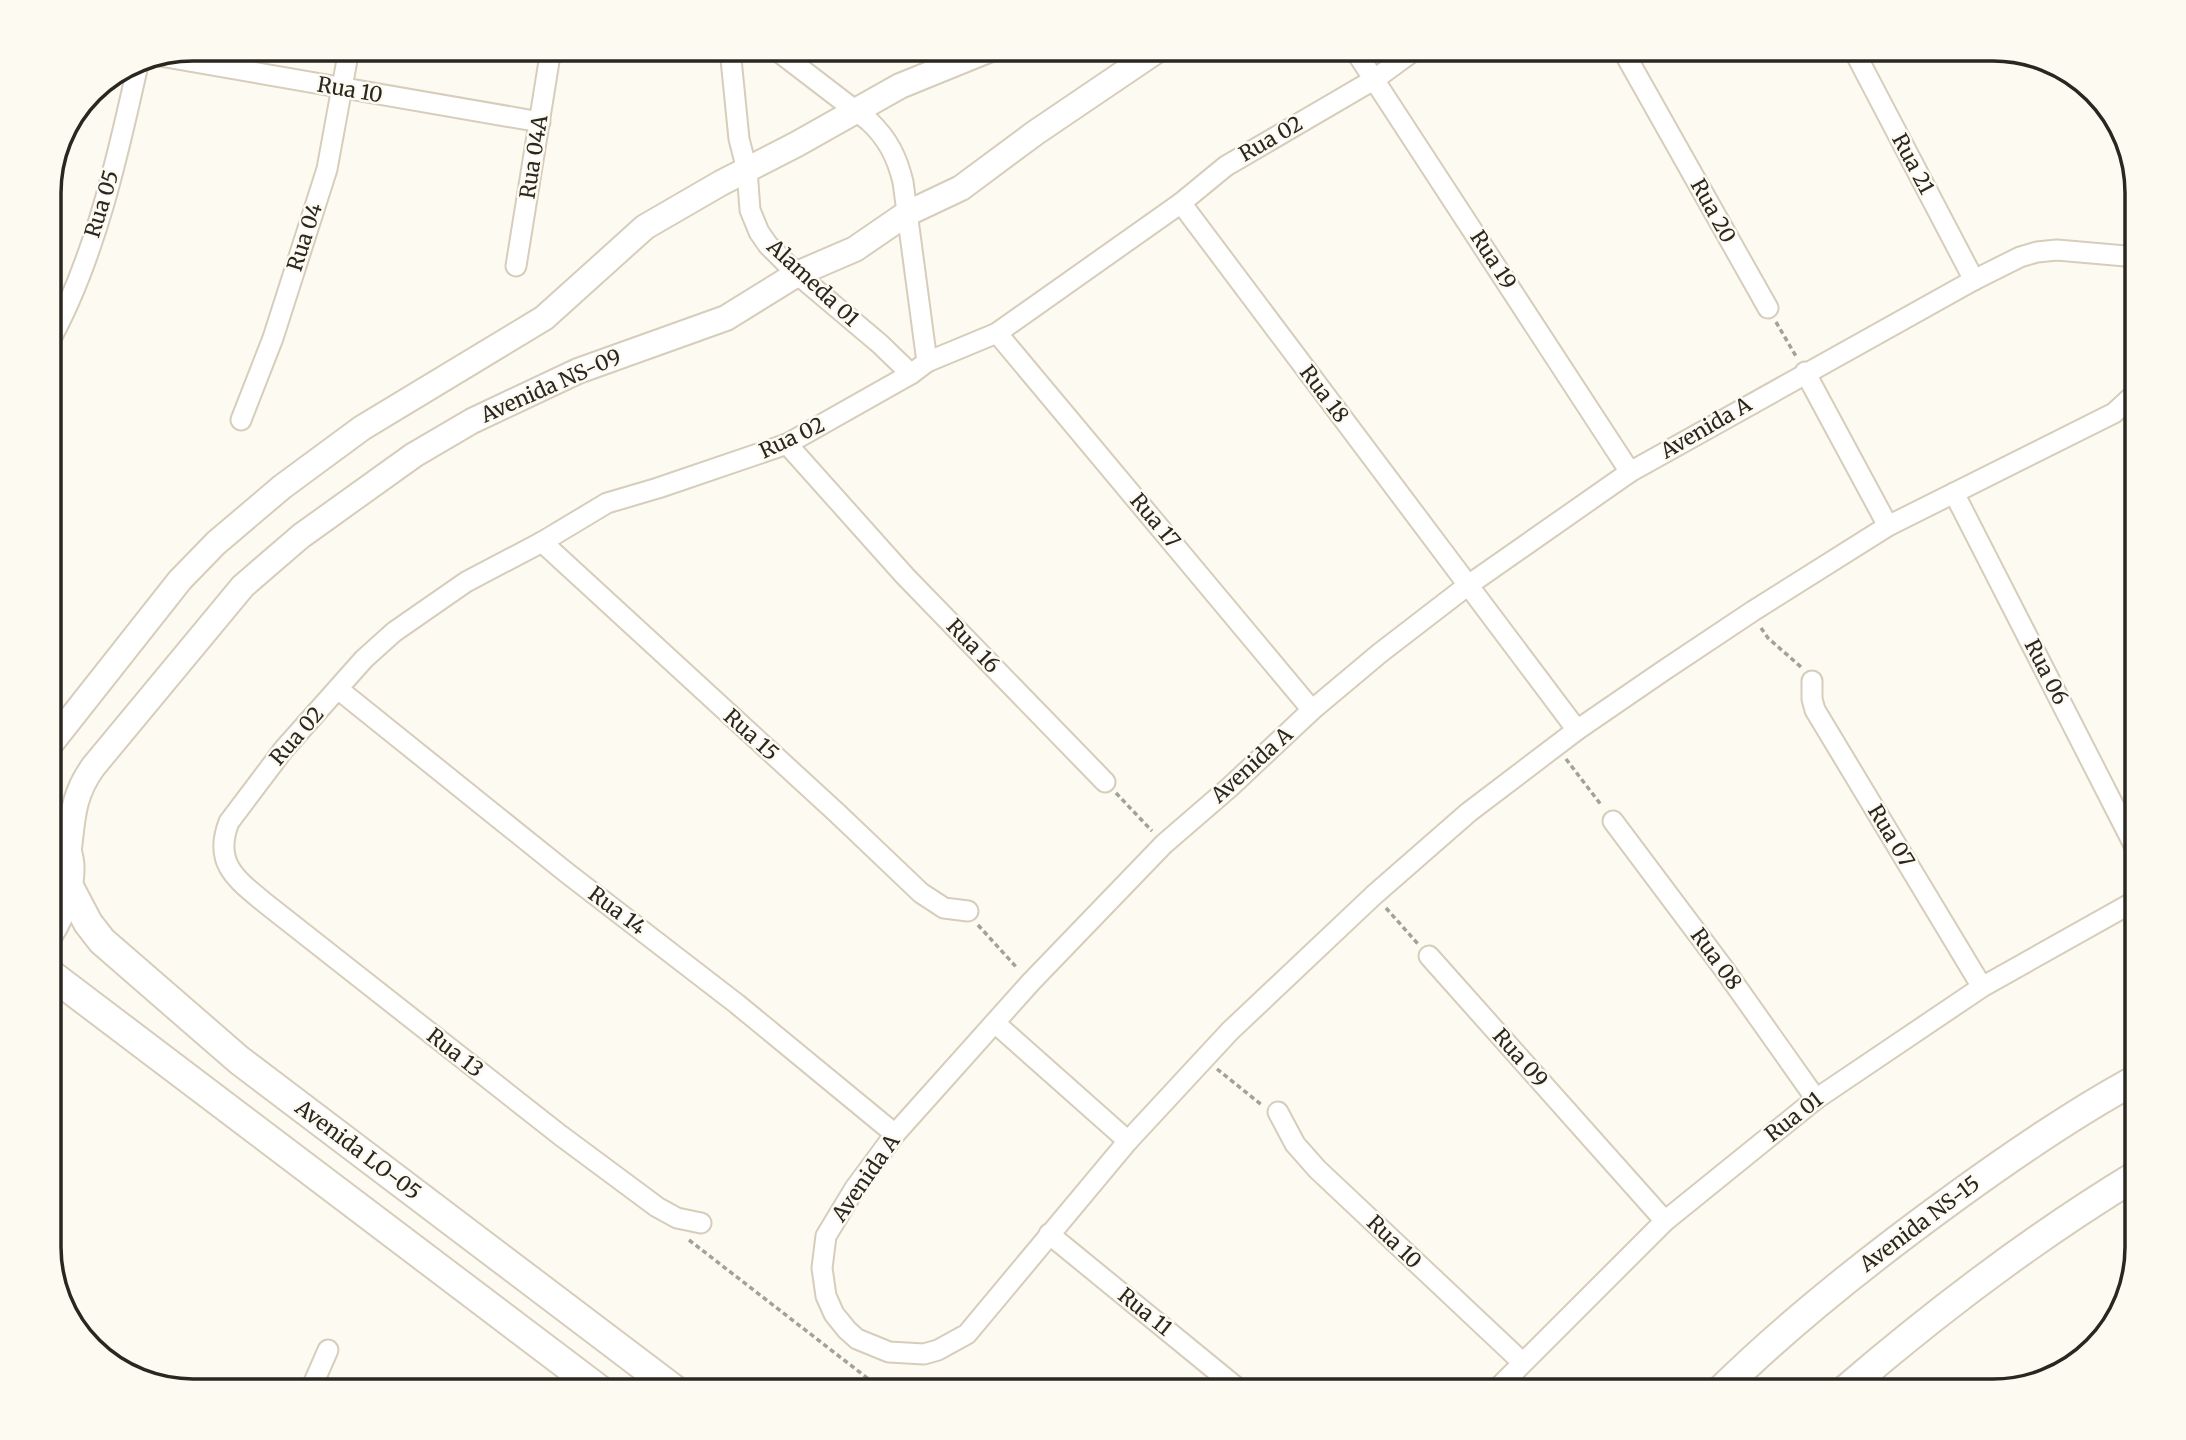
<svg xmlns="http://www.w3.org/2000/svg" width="2186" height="1440" font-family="Merriweather,serif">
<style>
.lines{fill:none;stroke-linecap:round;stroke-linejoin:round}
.minor-casing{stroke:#d6cdbb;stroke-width:23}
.tertiary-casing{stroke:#d6cdbb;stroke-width:28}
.secondary-casing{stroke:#d6cdbb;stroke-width:32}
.path{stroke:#a4a19a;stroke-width:3.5;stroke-dasharray:5 3.5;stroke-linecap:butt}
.minor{stroke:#fff;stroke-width:19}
.tertiary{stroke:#fff;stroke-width:24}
.secondary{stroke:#fff;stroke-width:28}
.labels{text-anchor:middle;stroke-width:5;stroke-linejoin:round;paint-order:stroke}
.street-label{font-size:21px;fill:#2a2720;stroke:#fdfaf2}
.rim{fill:none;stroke:#2a2720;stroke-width:3.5}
</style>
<rect width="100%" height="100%" fill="#fdfaf2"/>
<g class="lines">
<g class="minor-casing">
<g id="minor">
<path d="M730,49L739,139L747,170L750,210L759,232L768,245L797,274L880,344L911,374"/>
<path d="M775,49L869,121C888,139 897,157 903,182L927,362"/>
<path d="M1354,49L1630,472"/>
<path d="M1622,49L1768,308"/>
<path d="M1853,49L1974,280"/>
<path d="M160,56L540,122"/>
<path d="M1181,203L1577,730"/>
<path d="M2137,257L2057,250L2037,252L2020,257L1974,280L1630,472L1467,586L1380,653L1312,710L1230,787L1164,844L1031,982L895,1134L855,1188L826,1236L822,1268L826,1296L834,1314L847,1330L857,1339L889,1352L924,1354L938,1350L967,1334L1128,1141L1230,1031L1374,895L1469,812L1577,730L1663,671L1753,611L1888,526L2114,413L2137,392"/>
<path d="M516,266L551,49"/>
<path d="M997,333L1312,710"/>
<path d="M49,342C95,260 119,151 139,60"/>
<path d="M1805,372L1888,526"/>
<path d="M241,420L273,338L327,169L349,49"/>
<path d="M787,444L905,576L1105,782"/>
<path d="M1954,493L2137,851"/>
<path d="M542,542L837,813L921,893L944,908L968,911"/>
<path d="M1812,681V699L1815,710L1982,987"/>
<path d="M338,689L567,873L737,1004L895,1134"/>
<path d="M1613,821L1724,969L1816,1099"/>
<path d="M1429,956L1665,1221"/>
<path d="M995,1023L1128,1141"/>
<path d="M1278,1112L1295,1144L1317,1169L1522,1362"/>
<path d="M701,1223L677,1218L657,1207L560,1135L265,903C236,879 213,863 229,822L284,749L364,659L394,632L466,582L542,542L607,503L658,488L787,444L911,374L927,362L997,333L1181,203L1226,166L1375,79L1416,49"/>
<path d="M1049,1234L1241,1391"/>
<path d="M310,1391L328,1350"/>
<path d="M1495,1391L1665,1221L1816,1099L1982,987L2137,900"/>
</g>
</g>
<g class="tertiary-casing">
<g id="tertiary">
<path d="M49,746L180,580L216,543L282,487L362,428L544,318L645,227L721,183L797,144L900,86L991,49"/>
<path d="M68,856C73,820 71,798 93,767L243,586L301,536L414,455L472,421L578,371L726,318L797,274L855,249L906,214L961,188L1035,133L1159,49"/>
</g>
</g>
<g class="secondary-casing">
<g id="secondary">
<path d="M49,821C56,830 65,845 68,856C74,878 61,915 49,933"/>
<path d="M67,883L88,923L102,941L239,1060L676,1391"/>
<path d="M49,973L601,1391"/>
<path d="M1720,1391C1793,1319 1875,1255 1958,1195C2016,1153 2074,1113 2137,1079"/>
<path d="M1844,1391C1937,1311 2033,1238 2137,1175"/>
</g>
</g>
<g class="path">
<path d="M1776,322L1797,358"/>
<path d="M1761,628L1768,638L1801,667"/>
<path d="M1566,759L1602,806"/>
<path d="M1116,793L1152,831"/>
<path d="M1386,908L1418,944"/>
<path d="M978,925L1018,969"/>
<path d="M1217,1069L1263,1106"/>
<path d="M689,1240L884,1391"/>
</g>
<use href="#minor" class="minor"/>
<use href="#tertiary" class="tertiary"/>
<use href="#secondary" class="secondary"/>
</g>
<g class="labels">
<g class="street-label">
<text transform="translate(350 90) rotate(10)" y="7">Rua 10</text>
<text transform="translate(1271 139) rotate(-30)" y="7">Rua 02</text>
<text transform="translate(534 157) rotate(-81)" y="7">Rua 04A</text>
<text transform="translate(1913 164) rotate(62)" y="7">Rua 21</text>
<text transform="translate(102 204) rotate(-73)" y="7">Rua 05</text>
<text transform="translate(1713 211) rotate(61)" y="7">Rua 20</text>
<text transform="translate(305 237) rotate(-72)" y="7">Rua 04</text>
<text transform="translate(1493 260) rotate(57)" y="7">Rua 19</text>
<text transform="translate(813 283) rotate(43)" y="7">Alameda 01</text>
<text transform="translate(551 386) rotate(-24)" y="7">Avenida NS-09</text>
<text transform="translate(1324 394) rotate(53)" y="7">Rua 18</text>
<text transform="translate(1706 428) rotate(-30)" y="7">Avenida A</text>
<text transform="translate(792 438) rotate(-25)" y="7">Rua 02</text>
<text transform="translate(1155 521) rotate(50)" y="7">Rua 17</text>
<text transform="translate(973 646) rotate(46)" y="7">Rua 16</text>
<text transform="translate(2046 672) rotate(63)" y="7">Rua 06</text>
<text transform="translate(751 735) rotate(42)" y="7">Rua 15</text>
<text transform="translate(297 736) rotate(-49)" y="7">Rua 02</text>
<text transform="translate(1252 765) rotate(-42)" y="7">Avenida A</text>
<text transform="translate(1891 836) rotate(59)" y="7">Rua 07</text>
<text transform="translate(617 911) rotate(37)" y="7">Rua 14</text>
<text transform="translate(1716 959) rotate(54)" y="7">Rua 08</text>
<text transform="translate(455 1053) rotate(38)" y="7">Rua 13</text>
<text transform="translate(1520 1058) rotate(48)" y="7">Rua 09</text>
<text transform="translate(1794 1117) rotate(-38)" y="7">Rua 01</text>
<text transform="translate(358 1150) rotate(37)" y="7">Avenida LO-05</text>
<text transform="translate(866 1178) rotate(-55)" y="7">Avenida A</text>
<text transform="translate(1920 1224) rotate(-37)" y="7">Avenida NS-15</text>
<text transform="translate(1394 1242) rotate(44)" y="7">Rua 10</text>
<text transform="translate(1145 1312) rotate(39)" y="7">Rua 11</text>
</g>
</g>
<path d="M0 0H2186V1440H0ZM193 61H1993A132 132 0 0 1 2125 193V1247A132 132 0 0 1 1993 1379H193A132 132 0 0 1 61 1247V193A132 132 0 0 1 193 61Z" fill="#fdfaf2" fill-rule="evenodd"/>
<path class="rim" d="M193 61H1993A132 132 0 0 1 2125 193V1247A132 132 0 0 1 1993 1379H193A132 132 0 0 1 61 1247V193A132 132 0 0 1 193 61Z"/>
</svg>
